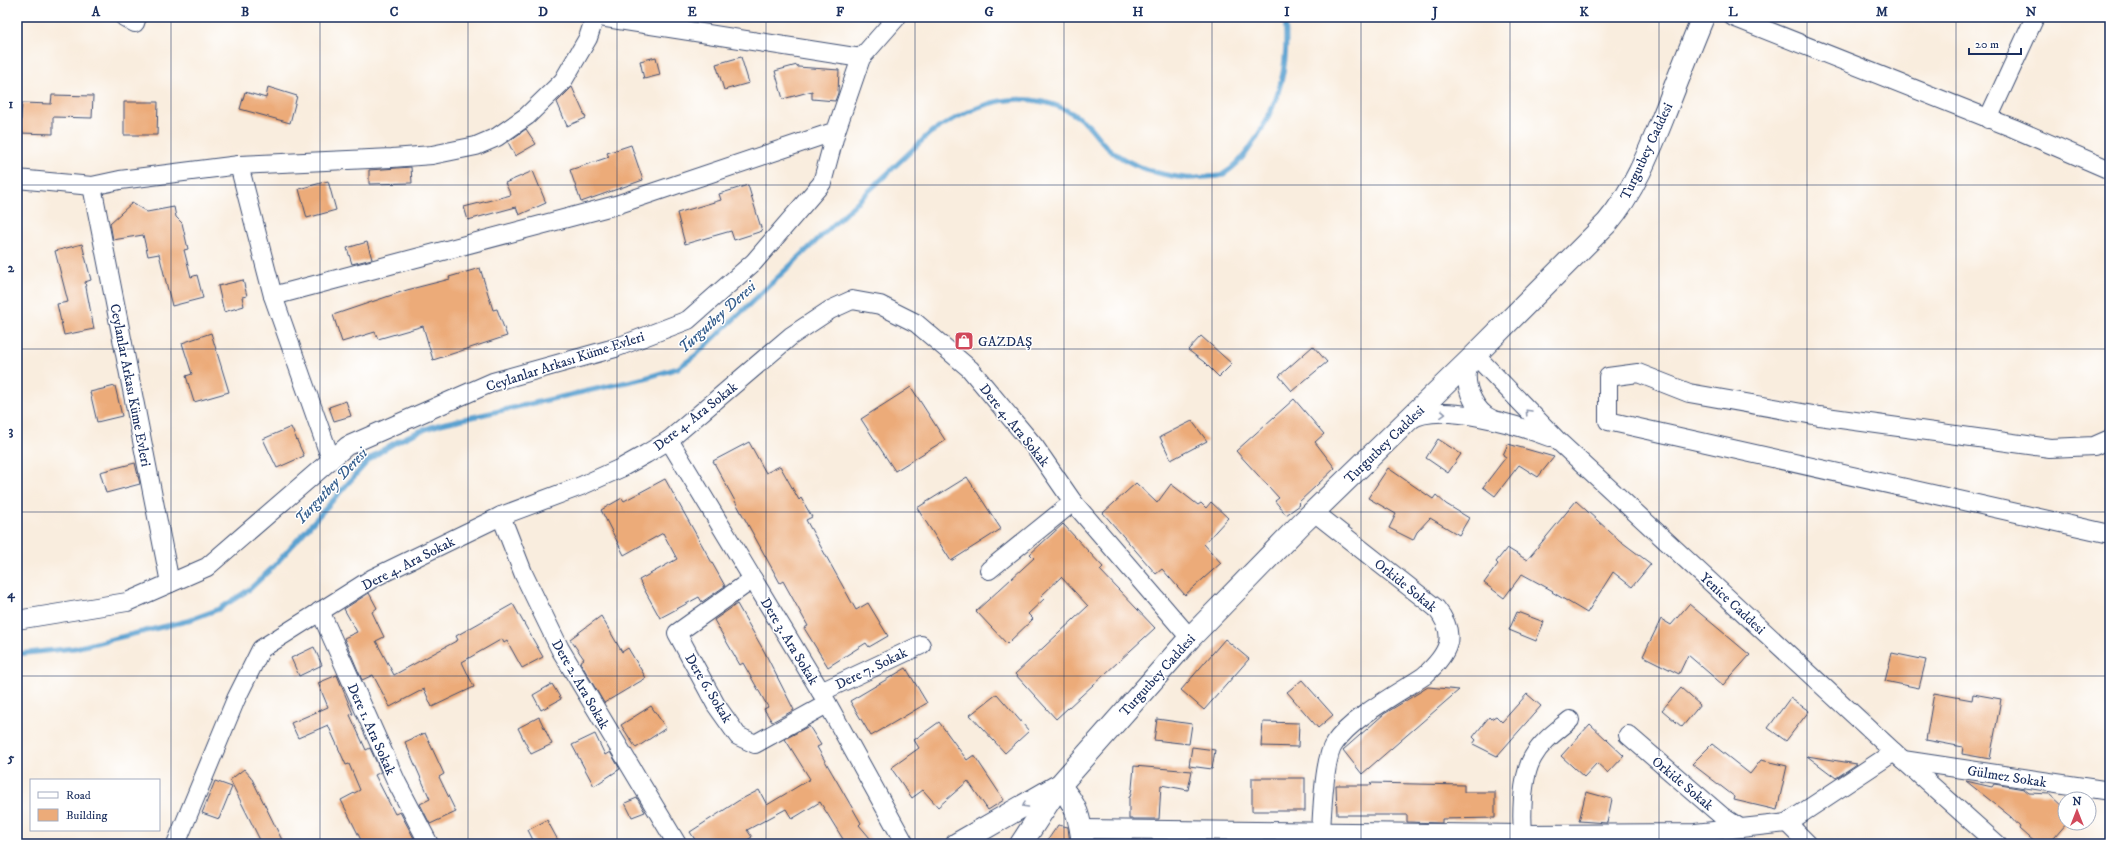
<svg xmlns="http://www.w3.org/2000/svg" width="2127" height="861" font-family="'IM FELL DW Pica',serif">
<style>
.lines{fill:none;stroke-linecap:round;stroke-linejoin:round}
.stream{stroke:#5aa1d0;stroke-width:5}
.building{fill:#ecab79}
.minor-casing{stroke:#3c4c71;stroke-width:20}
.major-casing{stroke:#3c4c71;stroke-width:24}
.minor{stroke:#fff;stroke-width:18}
.major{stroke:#fff;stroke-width:22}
.oneway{stroke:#8d97ae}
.grid{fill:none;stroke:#1b2f5e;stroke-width:1;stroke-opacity:0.55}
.labels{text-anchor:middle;stroke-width:3;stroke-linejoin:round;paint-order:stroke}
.street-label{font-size:14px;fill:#1b2f5e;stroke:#fff}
.poi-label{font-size:14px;fill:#1b2f5e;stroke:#fff;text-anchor:start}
.water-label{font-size:15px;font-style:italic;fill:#345d8c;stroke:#fff}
.neatline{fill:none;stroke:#1b2f5e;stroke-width:1.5}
.grid-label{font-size:13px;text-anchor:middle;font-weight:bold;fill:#1b2f5e}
</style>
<rect width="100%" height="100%" fill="#fff"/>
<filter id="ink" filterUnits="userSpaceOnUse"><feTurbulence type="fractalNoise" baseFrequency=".025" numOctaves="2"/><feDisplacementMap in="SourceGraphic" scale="8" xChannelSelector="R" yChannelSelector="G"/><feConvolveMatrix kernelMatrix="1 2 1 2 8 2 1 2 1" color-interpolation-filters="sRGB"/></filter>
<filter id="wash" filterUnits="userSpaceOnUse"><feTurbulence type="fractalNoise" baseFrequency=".012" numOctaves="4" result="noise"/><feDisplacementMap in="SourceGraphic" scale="16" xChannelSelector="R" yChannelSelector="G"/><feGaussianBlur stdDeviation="0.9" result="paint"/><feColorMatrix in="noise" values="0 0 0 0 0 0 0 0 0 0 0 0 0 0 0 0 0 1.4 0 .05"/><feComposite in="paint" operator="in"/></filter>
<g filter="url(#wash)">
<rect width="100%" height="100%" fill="#f9edde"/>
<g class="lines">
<path class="stream" d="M17,654L75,648L187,621L219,609L250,589L273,567L368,461C390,443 414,432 441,424L645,378L678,368L696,355L930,133C966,111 999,92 1043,102C1059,105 1076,114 1088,125C1095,132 1100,141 1108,148C1127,165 1161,176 1186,178C1193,179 1200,177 1207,177C1211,176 1218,177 1222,175C1236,167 1247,153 1255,140C1281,100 1289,64 1285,17"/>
</g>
<g id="blocks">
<g class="building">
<path d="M656,57L660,75L644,79L640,61Z"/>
<path d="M741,57L749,83L724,90L716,64Z"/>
<path d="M797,65L798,67L839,70L838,93L835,101L812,99V91L783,99L775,71Z"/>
<path d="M268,87L297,96L290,123L240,109L245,92L266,98Z"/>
<path d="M572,87L586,118L567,126L557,102Z"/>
<path d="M52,95L93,96L92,118L53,117V134L20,133L22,103L51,104Z"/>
<path d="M124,102H158L157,135H124Z"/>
<path d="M526,129L536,144L515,156L508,142Z"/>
<path d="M631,145L643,180L581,202L570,170L609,157L607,153Z"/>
<path d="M411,167L412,183L369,184V170Z"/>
<path d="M533,171L546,203L519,215L516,207L468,220L464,207L511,195L505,183Z"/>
<path d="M328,181L336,210L307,218L299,189Z"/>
<path d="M748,185L762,231L734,240L731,231L685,244L677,213L721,200L719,194Z"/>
<path d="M132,203L147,212L174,207L176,217L182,223L188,249L184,250L191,277L197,275L203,298L172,306L159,254L148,256L143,235L113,240L110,223Z"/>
<path d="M367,242L372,259L352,264L347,248Z"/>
<path d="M82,244L91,280L85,282L94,329L64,335L57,304L68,302L55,251Z"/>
<path d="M480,268L493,310L497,309L507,336L433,360L423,326L378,339L375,332L342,342L333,315L407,290L450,279L449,277Z"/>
<path d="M243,280L247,296L242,297L244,306L224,312L218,286Z"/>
<path d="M211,333L229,392L194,402L186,376L192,374L182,343Z"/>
<path d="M1201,336L1232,364L1219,377L1204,362L1188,350Z"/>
<path d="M1313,346L1327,362L1292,391L1279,376Z"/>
<path d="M115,386L122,416L97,422L90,392Z"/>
<path d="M911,387L945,440L895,471L861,419Z"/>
<path d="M1294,399L1324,434L1315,442L1335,468L1298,503L1300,505L1286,515L1275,501L1279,498L1236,451Z"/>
<path d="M346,401L351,416L334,421L329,407Z"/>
<path d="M1192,421L1207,441L1171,460L1160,437Z"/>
<path d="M291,427L304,456L277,468L263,439Z"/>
<path d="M1438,439L1461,454L1448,473L1426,458Z"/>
<path d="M749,442L766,473L780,466L799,500L801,498L812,517L806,520L856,610L868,603L888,636L869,647L866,643L828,667L804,628L808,626L783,581L780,583L713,461Z"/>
<path d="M1508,444L1554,457L1538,477L1519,465L1495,496L1483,487L1506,457L1503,455Z"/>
<path d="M135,463L140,484L106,493L100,472Z"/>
<path d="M1388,468L1433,499L1436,495L1446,504L1469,518L1459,535L1430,518L1417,532L1413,540L1389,528L1396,514L1368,498Z"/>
<path d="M967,477L1001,529L951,561L917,508Z"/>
<path d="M665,479L725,586L702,602L699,597L660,618L639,580L677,559L663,533L624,555L601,510L622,498L624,501Z"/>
<path d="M1136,483L1157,503L1171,484L1198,505L1201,503L1206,508L1211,502L1228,518L1204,544L1221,563L1185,595L1162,569L1156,574L1103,513Z"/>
<path d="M1576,501L1619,540L1651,564L1632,587L1613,572L1587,613L1552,592L1553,591L1522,574L1504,598L1484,583L1498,564L1496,562L1507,548L1527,560Z"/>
<path d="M1063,524L1103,567L1100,570L1155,628L1056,719L1015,674L1088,606L1061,577L1041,596L1044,599L1028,614L1033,619L1007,644L976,611L1034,558L1030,554Z"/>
<path d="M369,593L377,608L372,612L384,637L376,641L394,675L458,640L456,636L513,604L543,657L522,668L507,641L504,643L502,639L462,662L474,687L432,707L424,689L390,707L373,675L362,680L344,638L357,632L344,609Z"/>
<path d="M737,604L764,651L794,710L772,722L764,709L768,707L743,663L740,665L714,620Z"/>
<path d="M1689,604L1750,655L1723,685L1688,655L1679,674L1643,656L1661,619L1671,625Z"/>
<path d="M1517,612L1544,622L1536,641L1509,630Z"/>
<path d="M601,616L622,652L628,648L646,678L604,703L580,662L584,659L570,639Z"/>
<path d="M1225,639L1249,659L1204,710L1181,690Z"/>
<path d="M314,647L322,665L299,676L291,658Z"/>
<path d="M1892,653L1926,660L1919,688L1885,681Z"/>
<path d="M906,668L927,703L871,736L850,701Z"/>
<path d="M337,675L353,714L350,715L366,750L370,748L381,772L375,775L395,814L400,812L417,844H363L341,800L360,790L349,764L346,765L328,725L298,738L291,723L328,707L318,683Z"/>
<path d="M1302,680L1333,715L1318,728L1287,692Z"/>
<path d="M552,684L561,699L541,710L533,695Z"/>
<path d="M1428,687L1459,690L1362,774L1343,750L1384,714Z"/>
<path d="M1681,688L1700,705L1682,727L1662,710Z"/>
<path d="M1934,693L1972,700L1973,694L2001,699L1990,759L1962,754L1963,747L1926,740Z"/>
<path d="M997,694L1029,731L1005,753L970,715Z"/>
<path d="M1527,694L1541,706L1497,756L1473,744L1476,740L1473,737L1489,717L1491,719L1496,716L1502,722Z"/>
<path d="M1790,698L1809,711L1786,741L1768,728Z"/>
<path d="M651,706L666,728L636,748L621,725Z"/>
<path d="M539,717L552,744L531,754L518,728Z"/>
<path d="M1157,719L1192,724L1189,744L1154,740Z"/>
<path d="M939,722L967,760L974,755L1004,800L988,810L968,781L938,807L923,790L912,798L891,768L919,748L914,740Z"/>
<path d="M1263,722L1299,723L1298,747L1261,746Z"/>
<path d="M1590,724L1624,756L1608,773L1597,763L1584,777L1561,756Z"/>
<path d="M809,726L821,745L817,747L861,823L859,825L875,844H846L820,802L792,819L786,809L747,830L752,837L741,844H698L690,832L738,801L759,790L767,805L810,779L785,739Z"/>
<path d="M425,733L444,774L439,777L456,812L430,824L420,804L430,799L405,742Z"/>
<path d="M595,734L605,755L610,752L620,769L594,786L572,745Z"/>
<path d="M1712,744L1750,774L1761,760L1787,766L1777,810L1734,800L1735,797L1692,764Z"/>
<path d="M1192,747L1215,750L1212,769L1189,766Z"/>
<path d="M1807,756L1857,764L1836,778Z"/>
<path d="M1134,766L1192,771L1188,790L1161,785L1159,819H1129V797H1130L1132,788Z"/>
<path d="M244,769L251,777L284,844H262L230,780Z"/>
<rect x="1252" y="778" width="53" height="33"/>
<path d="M215,781L232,787L219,819L202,813Z"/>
<path d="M1966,781L1992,787L1994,784L2024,789L2029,793L2050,794L2065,808V823H2067L2049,844H2036L2019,829L2020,827L2011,817Z"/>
<path d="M1370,783L1464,785V792H1495V818L1442,819V823L1407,822V815H1337L1336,785H1372Z"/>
<path d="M1586,792L1612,799L1607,823L1579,821Z"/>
<path d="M637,798L645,812L632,817L625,803Z"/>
<path d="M547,820L560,844H535L528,830Z"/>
<path d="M1058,825L1068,827L1070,844H1045Z"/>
<path d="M1127,840H1156V844H1126Z"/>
</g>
</g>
</g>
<g filter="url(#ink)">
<use href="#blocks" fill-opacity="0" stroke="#3c4c71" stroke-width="1"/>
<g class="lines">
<g class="minor-casing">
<g id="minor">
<path d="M124,17L135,23L137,17"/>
<path d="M600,17L861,58"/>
<path d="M1733,17L2013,128L2110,170"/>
<path d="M1988,119L2035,17"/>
<path d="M239,165L273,296L331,460"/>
<path d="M17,179L92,186L120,180L239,165L392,158L432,155L476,146L497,137L527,116L563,81L588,38L595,17"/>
<path d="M92,186L170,583"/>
<path d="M273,296L616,205L836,131"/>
<path d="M1492,419C1476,413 1465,389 1467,372C1468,366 1472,360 1475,355L1556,439L1894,752L1997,844"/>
<path d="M1408,421C1438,400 1517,425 1549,437"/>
<path d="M2110,439L2094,446L2050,448L1819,416L1689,393L1638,373L1608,377V421L2110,534"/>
<path d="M669,440L821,692L905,844"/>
<path d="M1314,512L1436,608C1459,636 1448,654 1424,676C1397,694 1351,718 1334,744C1324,758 1322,814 1321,832"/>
<path d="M501,516L524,575L560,649L677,844"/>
<path d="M989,570L1073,502"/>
<path d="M753,579L677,633L716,705L738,736L755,744L827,704"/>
<path d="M320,611L397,783L429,844"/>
<path d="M17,620L127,602L207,567L347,446L493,382L615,348L688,320L754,262L822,183L836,131L861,58L897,17"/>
<path d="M821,692L921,645"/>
<path d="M1628,735L1723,817L1740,828"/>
<path d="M1903,760L2110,791"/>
<path d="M1787,823L1808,844"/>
<path d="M1081,829L1522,834L1695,833L1787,823L1894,752"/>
<path d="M176,844L236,699L261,649L373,578L501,516L581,486L621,468L646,454L669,440L791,336L830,310L852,300L880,305L916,323L970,369L1035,447L1073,502L1190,638"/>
<path d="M1524,844C1521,821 1521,777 1533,757C1542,741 1557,731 1570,720"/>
</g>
</g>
<g class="major-casing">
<g id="major">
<path d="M1059,786C1077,804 1080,819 1083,844"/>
<path d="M957,844L1056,787"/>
<path d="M1021,844L1059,786L1190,638L1301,524L1475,355L1607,223C1635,190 1650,150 1666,110C1678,79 1690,48 1703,17"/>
</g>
</g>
<use href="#minor" class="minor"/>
<use href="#major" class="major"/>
</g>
<defs><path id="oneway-chevron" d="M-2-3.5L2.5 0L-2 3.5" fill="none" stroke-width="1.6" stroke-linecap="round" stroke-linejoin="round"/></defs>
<g class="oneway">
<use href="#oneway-chevron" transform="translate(1528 412) rotate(-133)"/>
<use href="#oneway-chevron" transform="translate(1443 414) rotate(3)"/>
<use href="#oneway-chevron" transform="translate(1025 805) rotate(150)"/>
</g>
</g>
<path class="grid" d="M171,17V844M320,17V844M468,17V844M617,17V844M766,17V844M915,17V844M1064,17V844M1212,17V844M1361,17V844M1510,17V844M1659,17V844M1807,17V844M1956,17V844M17,185H2110M17,349H2110M17,512H2110M17,676H2110"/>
<defs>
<g id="shop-square" transform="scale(1)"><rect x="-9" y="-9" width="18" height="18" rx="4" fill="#d1495b" stroke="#fff"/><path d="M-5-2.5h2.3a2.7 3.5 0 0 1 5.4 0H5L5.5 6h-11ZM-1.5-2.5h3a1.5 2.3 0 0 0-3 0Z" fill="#fff"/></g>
</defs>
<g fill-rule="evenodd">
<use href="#shop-square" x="964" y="341"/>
</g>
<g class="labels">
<g class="street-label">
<text transform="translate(1646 151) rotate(-65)" y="5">Turgutbey Caddesi</text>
<text transform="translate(565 361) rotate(-18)" y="5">Ceylanlar Arkası Küme Evleri</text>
<text transform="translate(131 385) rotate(79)" y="5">Ceylanlar Arkası Küme Evleri</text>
<text transform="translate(695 416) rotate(-38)" y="5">Dere 4. Ara Sokak</text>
<text transform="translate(1015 425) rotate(51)" y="5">Dere 4. Ara Sokak</text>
<text transform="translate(1384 444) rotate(-44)" y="5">Turgutbey Caddesi</text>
<text transform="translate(408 563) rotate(-27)" y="5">Dere 4. Ara Sokak</text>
<text transform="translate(1406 585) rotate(39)" y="5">Orkide Sokak</text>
<text transform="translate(1733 603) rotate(43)" y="5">Yenice Caddesi</text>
<text transform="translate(790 641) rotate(59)" y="5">Dere 3. Ara Sokak</text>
<text transform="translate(871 668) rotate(-26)" y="5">Dere 7. Sokak</text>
<text transform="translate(1157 675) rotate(-48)" y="5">Turgutbey Caddesi</text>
<text transform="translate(581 684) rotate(60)" y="5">Dere 2. Ara Sokak</text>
<text transform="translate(709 688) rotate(59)" y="5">Dere 6. Sokak</text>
<text transform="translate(372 729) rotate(66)" y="5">Dere 1. Ara Sokak</text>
<text transform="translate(2007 776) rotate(9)" y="5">Gülmez Sokak</text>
<text transform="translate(1683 783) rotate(40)" y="5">Orkide Sokak</text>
</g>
<g class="poi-label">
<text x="978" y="346">GAZDAŞ</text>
</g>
<g class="water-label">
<text transform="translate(717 317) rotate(-42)" y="5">Turgutbey Deresi</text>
<text transform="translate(331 486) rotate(-47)" y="5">Turgutbey Deresi</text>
</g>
</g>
<rect width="2127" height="861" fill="none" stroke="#fff" stroke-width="44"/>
<rect x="30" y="779" width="130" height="52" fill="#ffffff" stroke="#a4acbf"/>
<rect x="38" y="792" width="20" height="6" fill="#ffffff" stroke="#a4acbf"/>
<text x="66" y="799" font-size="12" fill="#1b2f5e">Road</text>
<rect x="38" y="809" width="20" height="12" fill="#ecab79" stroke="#a4acbf"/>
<text x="66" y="819" font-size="12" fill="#1b2f5e">Building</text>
<g transform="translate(2077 811)"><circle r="19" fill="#ffffff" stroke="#a4acbf"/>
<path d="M0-3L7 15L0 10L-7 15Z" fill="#d1495b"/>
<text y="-6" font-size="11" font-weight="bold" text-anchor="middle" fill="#1b2f5e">N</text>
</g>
<path d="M1969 48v6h52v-6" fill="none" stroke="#1b2f5e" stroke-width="2"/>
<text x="1975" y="48" font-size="12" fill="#1b2f5e" stroke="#ffffff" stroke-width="3" paint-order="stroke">20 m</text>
<rect x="22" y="22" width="2083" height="817" class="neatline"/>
<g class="grid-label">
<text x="96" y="16">A</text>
<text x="245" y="16">B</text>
<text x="394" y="16">C</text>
<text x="543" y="16">D</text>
<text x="692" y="16">E</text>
<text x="840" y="16">F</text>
<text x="989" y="16">G</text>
<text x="1138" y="16">H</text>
<text x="1287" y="16">I</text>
<text x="1435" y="16">J</text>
<text x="1584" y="16">K</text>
<text x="1733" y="16">L</text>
<text x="1882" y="16">M</text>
<text x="2031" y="16">N</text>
<text x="11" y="108">1</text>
<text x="11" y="272">2</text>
<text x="11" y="435">3</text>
<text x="11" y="598">4</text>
<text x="11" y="762">5</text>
</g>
</svg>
